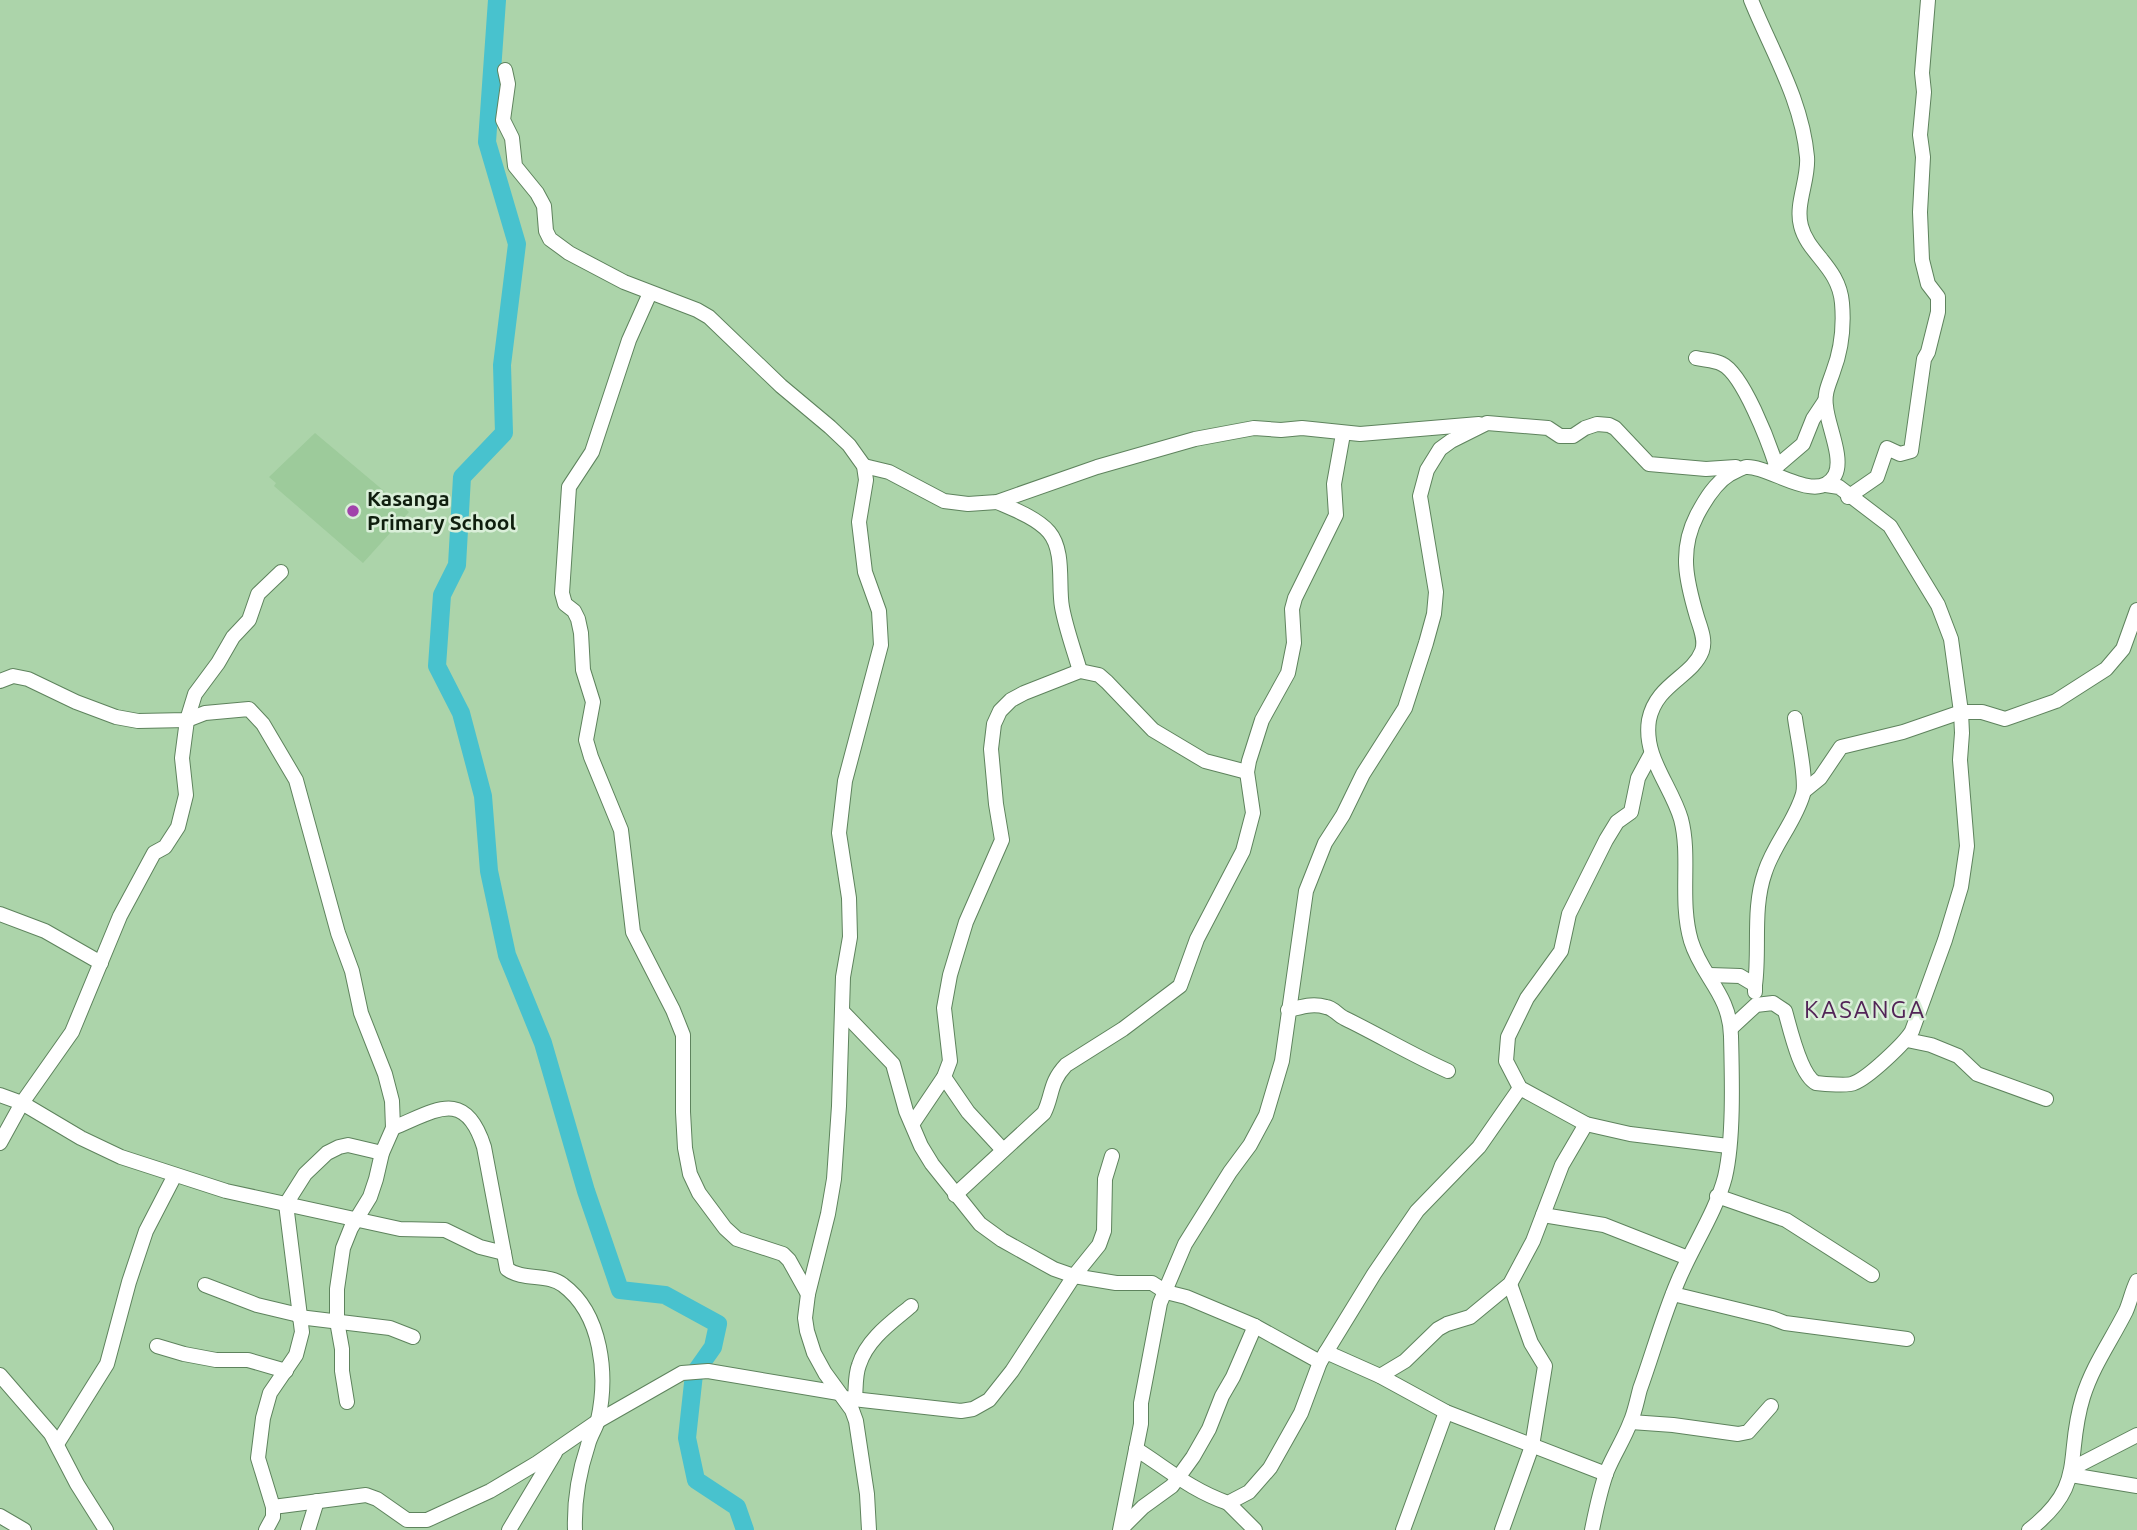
<svg xmlns="http://www.w3.org/2000/svg" width="2137" height="1530" font-family="Ubuntu,sans-serif">
<style>
.built{fill:#9dcb9b}
.lines{fill:none;stroke-linecap:round;stroke-linejoin:round}
.river{stroke:#48c2ce;stroke-width:18}
.minor-casing{stroke:#5e835d;stroke-width:16}
.minor{stroke:#fff;stroke-width:14}
.poi-dot{fill:#a143ab;stroke:#daefd9;stroke-width:2.5}
.labels{text-anchor:middle;stroke-width:5;stroke-linejoin:round;paint-order:stroke}
.poi-label{font-size:21px;font-weight:bold;fill:#0f1e0e;stroke:#daefd9;text-anchor:start}
.quarter-label{font-size:24px;letter-spacing:2px;fill:#522457;stroke:#daefd9}
</style>
<rect width="100%" height="100%" fill="#acd4aa"/>
<path class="built" d="M315,433L409,512L363,563L274,486L276,483L269,477Z"/>
<g class="lines">
<path class="river" d="M497,0L487,142L517,244L502,365L504,433L462,477L457,565L442,595L437,666L461,713L483,796L489,871L507,955L543,1043L586,1191L620,1290L665,1295L718,1324L713,1347L694,1374L687,1438L696,1480L737,1507L745,1530"/>
<g class="minor-casing">
<g id="minor">
<path d="M505,70L508,84L503,120L512,138L515,166L537,193L544,206L546,231L550,239L569,253L624,282L697,310L709,317L781,386L830,427L849,445L864,466L866,480L859,522L865,572L879,611L881,645L845,781L839,833L849,898L850,937L843,977L839,1106L834,1179L828,1214L808,1294L805,1318L807,1331L814,1353L825,1373L852,1410L856,1421L867,1494L869,1530"/>
<path d="M650,293L629,340L592,452L569,487L562,593L565,604L574,611L578,619L581,633L583,670L593,702L586,740L591,757L621,830L633,932L673,1010L683,1035V1112L685,1148L690,1174L699,1193L725,1228L737,1239L783,1254L789,1260L808,1294"/>
<path d="M1696,358C1704,360 1715,360 1722,364C1743,374 1769,443 1776,465"/>
<path d="M864,466L889,472L944,501L968,504L997,502L1097,467L1195,439L1254,428L1281,430L1302,428L1360,434L1479,424"/>
<path d="M1770,472L1803,444L1813,419L1825,401"/>
<path d="M1848,497L1877,477L1887,448L1900,454L1911,451L1924,359L1928,352L1938,312V297L1928,284L1922,260L1920,212L1923,157L1920,135L1924,92L1922,73L1928,0"/>
<path d="M997,502C1013,509 1037,518 1049,532C1065,551 1058,585 1062,607C1066,629 1074,650 1080,671"/>
<path d="M0,681L13,676L28,679L76,702L116,717L138,721L187,720L205,713L249,709L263,724L296,780L338,933L352,971L361,1013L385,1074L392,1101L393,1128L382,1153L376,1179L370,1197L351,1228L343,1248L337,1289V1321L342,1349V1371L347,1402"/>
<path d="M1651,754L1638,778L1631,812L1617,822L1606,840L1569,914L1561,951L1527,998L1508,1037L1506,1061L1520,1088L1586,1124L1630,1134L1728,1146"/>
<path d="M1804,791L1820,778L1841,747L1903,732L1961,712H1982L2005,719L2056,701L2106,669L2123,649L2137,610"/>
<path d="M0,914L45,931L101,963"/>
<path d="M1710,975L1740,976L1755,985V992"/>
<path d="M1755,985C1760,948 1752,909 1765,872C1774,844 1795,822 1803,794C1807,780 1797,734 1795,718"/>
<path d="M1288,1010C1302,1007 1312,1003 1326,1007C1334,1008 1337,1015 1344,1018C1379,1035 1412,1055 1448,1071"/>
<path d="M842,1011L893,1064L906,1111L921,1146L932,1164L980,1224L1002,1240L1054,1269L1074,1276L1116,1283H1152L1166,1292L1186,1297L1255,1326L1320,1362"/>
<path d="M1731,1028L1756,1005L1773,1003L1785,1011C1790,1028 1800,1075 1816,1083C1824,1084 1849,1086 1854,1083C1868,1078 1905,1043 1912,1031L1945,940L1961,887L1967,846L1960,760L1962,733L1961,712L1951,639L1938,605L1890,526L1839,487L1826,485"/>
<path d="M1907,1040L1931,1045L1958,1056L1977,1074L2046,1099"/>
<path d="M944,1077L968,1112L1003,1150"/>
<path d="M0,1095L22,1103L81,1138L121,1157L226,1191L400,1229L445,1230L480,1247L504,1253"/>
<path d="M913,1123L944,1077L950,1061L944,1008L950,975L966,922L1002,840L996,804L991,749L994,724L1000,711L1011,700L1024,693L1080,671L1099,675L1107,682L1153,730L1205,761L1247,772"/>
<path d="M393,1128C435,1111 465,1087 484,1147L507,1269C523,1281 548,1273 563,1285C602,1314 608,1375 598,1420C596,1428 590,1436 588,1445C579,1472 574,1502 575,1530"/>
<path d="M0,1143L22,1103L72,1032L120,916L154,853L165,847L178,827L186,795L182,758L187,720L195,694L218,663L233,637L249,620L258,594L281,572"/>
<path d="M955,1195L1044,1113C1053,1095 1049,1083 1066,1065L1123,1029L1180,986L1197,939L1243,851L1253,813L1247,772L1249,761L1262,720L1288,673L1294,643L1292,609L1295,598L1336,515L1334,484L1343,434"/>
<path d="M1717,1196L1786,1220L1872,1275"/>
<path d="M1543,1215L1604,1225L1688,1258"/>
<path d="M205,1285L257,1305L299,1315"/>
<path d="M1673,1294L1772,1318L1785,1323L1907,1339"/>
<path d="M299,1317L390,1328L413,1337"/>
<path d="M157,1346L184,1354L216,1360H248L286,1371"/>
<path d="M1326,1352L1380,1376L1446,1412L1606,1474"/>
<path d="M0,1375L51,1434L77,1484L106,1530"/>
<path d="M1380,1376L1405,1361L1438,1329L1447,1324L1470,1317L1510,1284L1533,1241L1562,1165L1586,1124"/>
<path d="M844,1398L961,1411L973,1409L989,1400L1012,1371L1074,1276L1099,1245L1104,1231L1105,1179L1112,1156"/>
<path d="M855,1399C856,1388 855,1375 859,1365C867,1339 892,1322 911,1306"/>
<path d="M1631,1422L1673,1425L1738,1434L1748,1432L1771,1406"/>
<path d="M57,1444L107,1364L129,1282L146,1231L175,1175"/>
<path d="M1136,1449C1169,1470 1191,1490 1228,1503L1249,1492L1270,1468L1301,1413L1320,1362L1374,1274L1417,1211L1479,1147L1520,1088"/>
<path d="M2073,1468L2137,1435"/>
<path d="M2071,1475L2137,1486"/>
<path d="M1228,1503L1255,1530"/>
<path d="M273,1507L366,1495L377,1499L407,1520H427L490,1491L537,1463L598,1421L682,1373L708,1371L839,1393"/>
<path d="M0,1516L24,1530"/>
<path d="M1121,1529L1143,1507L1172,1486L1193,1457L1209,1429L1222,1396L1233,1377L1255,1326"/>
<path d="M266,1530L273,1517V1507L258,1458L263,1418L270,1393L296,1355L302,1332L286,1204L305,1174L327,1153L339,1147L348,1145L382,1153"/>
<path d="M308,1530L317,1501"/>
<path d="M509,1530L555,1453"/>
<path d="M1120,1530L1141,1424V1403L1160,1303L1185,1244L1230,1172L1250,1145L1266,1115L1282,1061L1306,891L1325,843L1343,815L1363,774L1405,708L1426,643L1434,614L1436,592L1420,496L1427,470L1440,449L1451,441L1487,423L1548,428L1560,436H1573L1585,428L1597,424L1609,425L1615,428L1649,464L1706,469L1736,467"/>
<path d="M1403,1530L1446,1412"/>
<path d="M1502,1530L1532,1446L1545,1366L1531,1343L1510,1284"/>
<path d="M1592,1530C1596,1510 1600,1490 1607,1471C1614,1454 1624,1439 1630,1423C1635,1412 1637,1400 1640,1389C1653,1353 1663,1316 1678,1281C1692,1247 1716,1212 1725,1177C1734,1139 1732,1076 1731,1036C1730,994 1702,977 1691,941C1679,900 1691,857 1681,819C1671,785 1643,757 1649,720C1656,684 1692,677 1702,651C1706,640 1700,627 1697,617C1686,580 1679,550 1697,515C1705,500 1715,483 1730,474C1732,473 1744,467 1746,467C1769,465 1818,506 1835,475C1844,458 1827,424 1826,406C1824,393 1829,384 1833,372C1841,351 1844,326 1842,303C1839,267 1808,254 1801,226C1795,204 1809,179 1807,157C1802,100 1772,52 1751,0"/>
<path d="M2029,1530C2088,1484 2064,1458 2083,1397C2093,1365 2111,1341 2126,1311C2130,1302 2132,1291 2137,1281"/>
</g>
</g>
<use href="#minor" class="minor"/>
</g>
<circle class="poi-dot" cx="353" cy="511" r="7"/>
<g class="labels">
<g class="poi-label">
<text x="367" y="506">Kasanga<tspan x="367" dy="24">Primary School</tspan></text>
</g>
<g class="quarter-label">
<text x="1865" y="1018">KASANGA</text>
</g>
</g>
</svg>
